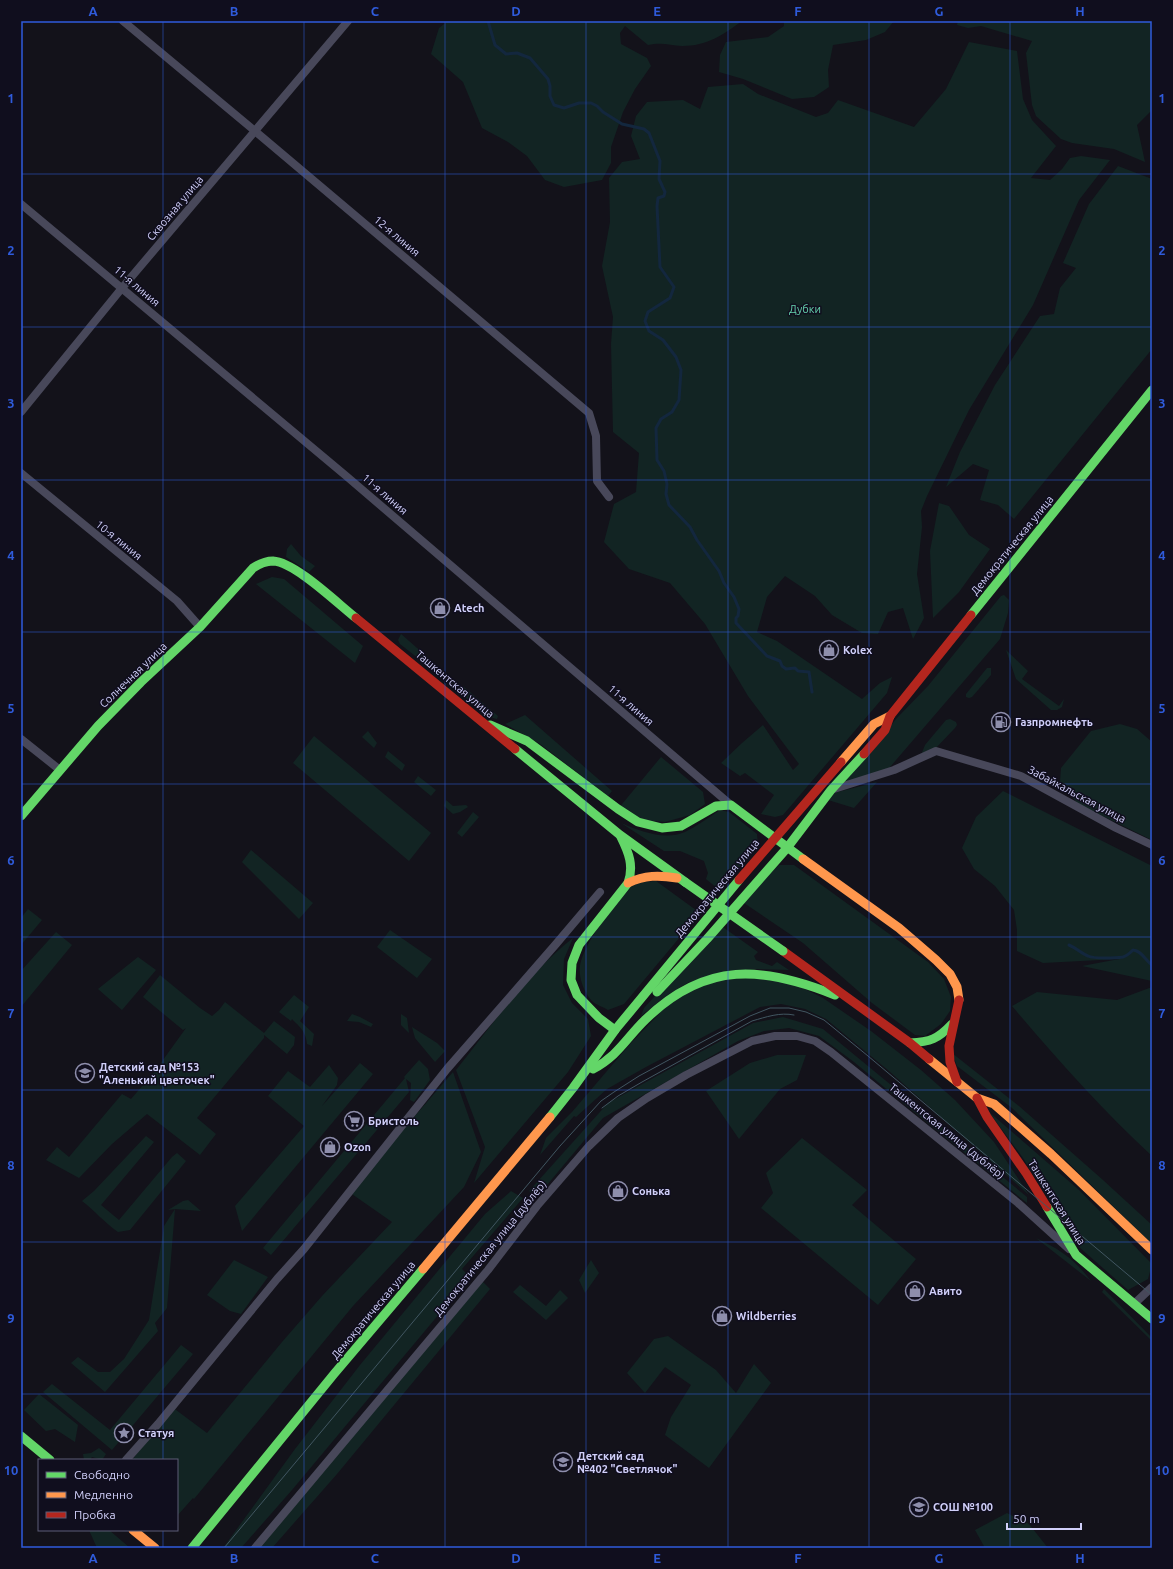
<svg xmlns="http://www.w3.org/2000/svg" width="1173" height="1569" font-family="Ubuntu,sans-serif">
<style>
.green{fill:#122423}
.lines{fill:none;stroke-linecap:round;stroke-linejoin:round}
.stream{stroke:#13273e;stroke-width:3}
.street{stroke:#48485a;stroke-width:8}
.fast{stroke:#63d668;stroke-width:9}
.slow{stroke:#ff974d;stroke-width:9}
.jam{stroke:#b3261e;stroke-width:9}
.tram{stroke:#415661;stroke-width:1}
.fast-bridge{stroke:#63d668;stroke-width:9}
.grid{fill:none;stroke:#2f5bdb;stroke-width:1;stroke-opacity:0.55}
.labels{text-anchor:middle;stroke-width:3;stroke-linejoin:round;paint-order:stroke}
.street-label{font-size:11px;fill:#d1d0fa;stroke:#100e1e}
.park-label{font-size:11px;fill:#64d2ad;stroke:#100e1e}
.poi-label{font-size:11px;font-weight:bold;fill:#d1d0fa;stroke:#100e1e;text-anchor:start}
.neatline{fill:none;stroke:#2f5bdb;stroke-width:1.5}
.grid-label{font-size:13px;text-anchor:middle;font-weight:bold;fill:#2f5bdb}
</style>
<rect width="100%" height="100%" fill="#13121a"/>
<g class="green">
<path d="M448,21H742C723,35 707,46 682,46C670,45 661,42 648,45L625,26L620,33L621,44L647,58L651,66L635,89L623,112L611,147V163L602,180L564,187L545,180L527,156L508,142L482,128L463,82L431,54L439,28Z"/>
<path d="M784,21H894L885,32L866,40L833,45L828,70L829,87L814,97L792,99L743,79L719,72L720,55L726,42L768,37L784,26Z"/>
<path d="M958,21H1152V110L1137,125L1145,162L1114,149L1072,143L1061,139L1036,116L1032,105L1026,53L1032,41L981,26L968,28L957,25Z"/>
<path d="M969,42L1017,51L1023,99L1032,120L1056,146L1031,178L1050,180L1062,169L1070,158L1081,156L1110,160L1079,200L1033,305L969,410L927,496L921,511L922,527L917,574L924,618L913,639L903,608L888,612L878,634L862,633L832,615L815,596L785,576L767,597L757,632L777,641L862,699L880,683L892,677L887,693L783,815L775,817L761,814L774,795L745,773L740,776L721,763L742,743L763,725L793,770L799,764L748,696L705,624L670,583L629,569L604,542L614,504L636,492L639,453L613,432L611,344L613,317L602,266L610,222L609,178L622,162L640,159L631,136L636,116L647,102L683,100L700,109L708,87L743,84L758,94L816,117L828,113L838,100L914,127L946,89Z"/>
<path d="M1118,166L1152,179V349L1014,519L998,505L980,500L989,470L973,464L946,487L960,452L995,385L1040,316L1054,314L1060,288L1076,268L1063,263L1089,204Z"/>
<path d="M939,503L949,506L969,535L990,549L959,592L933,618L930,551Z"/>
<path d="M291,544L301,556L315,566L309,572L286,557L287,549Z"/>
<path d="M272,577L284,579L363,646L355,663L256,584Z"/>
<path d="M1004,595L1009,600L1008,613L1000,639L884,774L840,784L875,747L896,719L928,686L1001,596Z"/>
<path d="M401,634L456,682L451,684L400,644L398,640Z"/>
<path d="M1006,650L1028,671L1022,679L1059,706L1064,699L1062,707L1057,710H1051L1016,679Z"/>
<path d="M987,668H991V675L972,697L969,698L966,697V694Z"/>
<path d="M463,686L498,716L497,719C486,717 466,702 462,691Z"/>
<path d="M525,715L612,791L608,796L540,744L505,724Z"/>
<path d="M950,719L956,722L957,725L955,728L932,752L921,755L925,745L946,720Z"/>
<path d="M1120,724L1137,729L1152,742V840L1078,804L1060,782L1061,768L1091,731Z"/>
<path d="M368,731L377,743L374,748L362,737Z"/>
<path d="M314,736L431,833L409,861L293,763Z"/>
<path d="M388,751L405,765L402,771L385,757Z"/>
<path d="M661,757L703,792L705,804L690,815L665,822L641,820L618,809Z"/>
<path d="M418,776L436,790L431,796L414,782Z"/>
<path d="M877,782L854,808L828,800L834,793Z"/>
<path d="M1003,791L1152,866V981L1082,966L1119,959L1043,963L1017,951V930L1014,910L995,886L974,869L962,848L976,817Z"/>
<path d="M446,800L453,806L466,805L468,807L460,812L453,814L444,806Z"/>
<path d="M720,810L729,812L757,834L758,845L749,858L717,888L706,879L708,873L704,861L680,851H664L621,823C640,831 665,841 685,832C697,826 708,818 720,810Z"/>
<path d="M473,812L479,817L462,837L457,833Z"/>
<path d="M251,850L313,903L299,919L242,862Z"/>
<path d="M779,865H794L928,962L944,979L951,997L950,1011L941,1024L925,1036L915,1035L872,1003L803,943L741,901Z"/>
<path d="M656,881L700,913L624,1004L608,1010C604,1007 596,1005 592,1001C583,991 577,974 581,961C590,933 616,904 635,883Z"/>
<path d="M28,909L42,920L21,945V918Z"/>
<path d="M720,925L758,952L754,956L756,960L772,966L777,962L789,970L756,969L689,982L666,996L641,1016L644,1008Z"/>
<path d="M390,930L432,959L417,978L377,947Z"/>
<path d="M56,932L72,945L21,1007V971Z"/>
<path d="M573,938L564,959L563,985L572,1003L588,1019L591,1036L568,1072L474,1183L485,1147L456,1070C491,1026 529,972 573,938Z"/>
<path d="M138,957L156,970L122,1010L98,989Z"/>
<path d="M737,973L793,983L823,998L871,1031L921,1070L955,1100L994,1142L1029,1195L889,1071L826,1019L805,1009L781,1004L760,1007L646,1067L607,1089L576,1117L574,1116L540,1155L546,1138L572,1112L630,1044L658,1015L671,998Z"/>
<path d="M160,975L200,1008L212,1016L219,1010L225,1002L264,1033L274,1021L295,1037L294,1045L287,1054L264,1035V1038L197,1118L216,1134L200,1155L147,1114L112,1144L79,1178L46,1160L57,1147L69,1157L122,1094L131,1099L155,1071L186,1028L183,1030L143,997Z"/>
<path d="M1152,987V1156C1102,1110 1056,1058 1012,1006L1037,992L1117,1000Z"/>
<path d="M294,995L309,1007L300,1021L314,1034L312,1046L307,1044C306,1032 300,1027 292,1019L291,1021L279,1012Z"/>
<path d="M352,1014L360,1017L373,1024L371,1027L359,1022L347,1021Z"/>
<path d="M401,1014L407,1018L409,1033L401,1025Z"/>
<path d="M783,1017L823,1029L1027,1197V1203L909,1108L854,1062L819,1036L789,1028L764,1031L738,1041L603,1118L537,1197L529,1191L608,1103L753,1023Z"/>
<path d="M412,1027L437,1043L445,1051L435,1062L415,1038Z"/>
<path d="M952,1053L1019,1106L1103,1180L1152,1225V1244L1012,1108L957,1066Z"/>
<path d="M777,1055H806L797,1080L780,1089L739,1139L706,1091L750,1063Z"/>
<path d="M419,1060L428,1069L430,1080L414,1102L410,1100L411,1083L406,1079L409,1092L271,1255L263,1248L405,1078L404,1077Z"/>
<path d="M360,1063L373,1074L242,1231L235,1206L304,1126L268,1096L288,1071L310,1087L329,1065L338,1078L337,1085L322,1106Z"/>
<path d="M453,1072L481,1152L464,1187L353,1306L194,1499L193,1498L177,1516V1460H132L172,1407L207,1433L282,1342L322,1296L392,1222L349,1192Z"/>
<path d="M988,1111L1079,1190L1152,1264L1148,1279L1128,1290L1079,1247L1023,1158Z"/>
<path d="M146,1136L154,1142L101,1205L119,1220L172,1157L177,1153L186,1161L130,1230L118,1232C105,1223 95,1211 82,1201L94,1191Z"/>
<path d="M802,1138L867,1190L852,1205L916,1259L878,1305L761,1208L773,1193L766,1173Z"/>
<path d="M511,1191L523,1198L462,1269L470,1277L292,1490L241,1548H223L295,1449L360,1365L485,1214Z"/>
<path d="M188,1200L201,1211L175,1209L167,1308L155,1323L158,1331L105,1392L71,1363L78,1357L98,1372H110L124,1359L149,1320L164,1226L175,1209L168,1210L183,1201Z"/>
<path d="M1036,1238C1061,1250 1074,1259 1091,1281Z"/>
<path d="M234,1260L268,1277L241,1314L230,1311L207,1295Z"/>
<path d="M591,1260L599,1273L585,1293L579,1280Z"/>
<path d="M481,1280L490,1289L337,1474L272,1548H255Z"/>
<path d="M520,1285L546,1306L560,1290L568,1298L546,1320L513,1292Z"/>
<path d="M1104,1289L1152,1338V1341L1102,1292Z"/>
<path d="M668,1336L716,1370L736,1393L754,1364L771,1383L709,1468L665,1435L671,1417L691,1385L665,1367L645,1393L627,1373L654,1339Z"/>
<path d="M181,1345L193,1354L112,1450L43,1392L52,1384L110,1430Z"/>
<path d="M39,1394L78,1425L75,1442L55,1429L46,1431L24,1410Z"/>
<path d="M99,1448L106,1454L102,1460L92,1457L90,1460H84L83,1454L91,1453Z"/>
<path d="M1007,1513L1029,1524L1048,1548H985L975,1530Z"/>
<path d="M89,1530H109L130,1548H97Z"/>
</g>
<g class="lines">
<g class="stream">
<path d="M488,21L495,45L506,54L517,53L530,58L548,79L550,86V96L554,105L564,108L579,103H591L597,106L603,112L622,124L644,129L649,133L660,161L659,179L665,192L664,196L658,198L657,206L660,267L674,287L670,298L648,312L645,321L649,331L663,340L676,357L681,370L679,400L672,412L661,419L656,428L657,460L664,471L667,484L666,494L669,505L690,527L697,540L719,571L724,583L734,597L739,609L738,616L736,618V623L767,656L780,661L782,666L786,669L795,668L798,671L809,672L812,692"/>
<path d="M1069,945C1076,948 1081,953 1088,956C1094,959 1116,958 1123,957C1127,956 1130,953 1133,950C1142,951 1145,960 1152,965"/>
</g>
<g class="street">
<path d="M123,21L255,131L589,413L596,436L597,481L609,497"/>
<path d="M21,204L345,475L731,805"/>
<path d="M21,412L122,288L348,21"/>
<path d="M21,473L177,601L200,627"/>
<path d="M21,739L60,770"/>
<path d="M834,789L894,770L936,751L1021,776L1116,828L1152,845"/>
<path d="M1134,1304L1152,1287"/>
<path d="M126,1460L158,1424L277,1279L304,1249L447,1069L556,944L600,892"/>
<path d="M255,1548L488,1270L537,1206L589,1146L618,1118L647,1098L686,1075L752,1041L775,1036H797L815,1041L831,1052L1018,1203L1069,1249"/>
</g>
<g class="fast">
<path d="M971,615L1152,390"/>
<path d="M490,725L527,741L618,809L638,822L662,828L681,826L716,806L731,805L803,859"/>
<path d="M515,749L620,835L685,882"/>
<path d="M21,816L98,726L141,682L200,627L253,568C259,564 265,561 273,561C295,562 338,604 356,618"/>
<path d="M657,992L707,939L787,848L831,790L864,754"/>
<path d="M615,1030L599,1018L577,995L571,980L572,963L579,945L628,883C634,866 629,853 621,837"/>
<path d="M910,1043C930,1042 938,1039 952,1024"/>
<path d="M593,1069C618,1056 627,1037 646,1019C706,961 763,966 835,995"/>
<path d="M550,1117L573,1088L615,1030L739,880"/>
<path d="M1047,1207L1076,1255L1152,1319"/>
<path d="M21,1436L50,1460"/>
<path d="M192,1548L334,1374L423,1269"/>
</g>
<g class="slow">
<path d="M841,762L874,724L890,716"/>
<path d="M803,859L899,928L936,960L950,974L957,987L959,1000"/>
<path d="M628,883C645,875 659,875 677,878"/>
<path d="M929,1059L977,1098L994,1104L1051,1154L1152,1250"/>
<path d="M423,1269L550,1117"/>
<path d="M133,1530L155,1548"/>
</g>
<g class="jam">
<path d="M356,618L515,749"/>
<path d="M864,754L885,730L890,716L971,615"/>
<path d="M739,880L841,762"/>
<path d="M783,951L910,1043L929,1059"/>
<path d="M957,1082L950,1062L949,1046L959,1000"/>
<path d="M977,1098L987,1117L1026,1173L1047,1207"/>
</g>
<g class="tram">
<path d="M602,1108L618,1096L642,1082L752,1021C766,1017 780,1012 794,1015"/>
<path d="M224,1548L560,1146L601,1101L614,1092L639,1076L750,1016L770,1008H789L806,1012L824,1020L868,1056L1152,1295"/>
</g>
<path class="fast-bridge" d="M685,882L783,951"/>
</g>
<path class="grid" d="M163,21V1460M304,21V1548M445,21V1548M586,21V1548M728,21V1548M869,21V1548M1010,21V1548M21,174H1152M21,327H1152M21,480H1152M21,632H1152M21,784H1152M21,937H1152M21,1090H1152M21,1242H1152M21,1394H1152M163,1530V1548"/>
<defs>
<g id="shop-ring" transform="scale(1)"><circle r="9.5" fill="#100e1e" stroke="#8e8eac" stroke-width="1.5"/><path d="M-5-2.5h2.3a2.7 3.5 0 0 1 5.4 0H5L5.5 6h-11ZM-1.5-2.5h3a1.5 2.3 0 0 0-3 0Z" fill="#8e8eac"/></g>
<g id="fuel-ring" transform="scale(1)"><circle r="9.5" fill="#100e1e" stroke="#8e8eac" stroke-width="1.5"/><path d="M-5.5-6h7V0h2V4h1.3V-2.5L3-4.5l.8-.8L6-3V5H2.5V1h-1V6h-7ZM-4.2-4.7v3.2H.2V-4.7Z" fill="#8e8eac"/></g>
<g id="school-ring" transform="scale(1)"><circle r="9.5" fill="#100e1e" stroke="#8e8eac" stroke-width="1.5"/><path d="M0-5L7-2L0 1L-7-2ZM-4 1L0 2.5L4 1V4Q0 6-4 4Z" fill="#8e8eac"/></g>
<g id="supermarket-ring" transform="scale(1)"><circle r="9.5" fill="#100e1e" stroke="#8e8eac" stroke-width="1.5"/><path d="M-6-5.5h2.5l.6 2H6L4.5 2H-2.5L-4.4-4H-6ZM-1.5 3.2a1.3 1.3 0 1 0 .1 0ZM3 3.2a1.3 1.3 0 1 0 .1 0Z" fill="#8e8eac"/></g>
<g id="sight-ring" transform="scale(1)"><circle r="9.5" fill="#100e1e" stroke="#8e8eac" stroke-width="1.5"/><path d="M0-6L1.8-2.2L6-1.7L2.9 1.2L3.7 5.4L0 3.3L-3.7 5.4L-2.9 1.2L-6-1.7L-1.8-2.2Z" fill="#8e8eac"/></g>
</defs>
<g fill-rule="evenodd">
<use href="#shop-ring" x="440" y="608"/>
<use href="#shop-ring" x="829" y="650"/>
<use href="#fuel-ring" x="1001" y="722"/>
<use href="#school-ring" x="85" y="1073"/>
<use href="#supermarket-ring" x="354" y="1121"/>
<use href="#shop-ring" x="330" y="1147"/>
<use href="#shop-ring" x="618" y="1191"/>
<use href="#shop-ring" x="915" y="1291"/>
<use href="#shop-ring" x="722" y="1316"/>
<use href="#sight-ring" x="124" y="1433"/>
<use href="#school-ring" x="563" y="1462"/>
<use href="#school-ring" x="919" y="1507"/>
</g>
<g class="labels">
<g class="street-label">
<text transform="translate(175 208) rotate(-50)" y="4">Сквозная улица</text>
<text transform="translate(397 236) rotate(40)" y="4">12-я линия</text>
<text transform="translate(137 286) rotate(40)" y="4">11-я линия</text>
<text transform="translate(385 494) rotate(41)" y="4">11-я линия</text>
<text transform="translate(119 540) rotate(39)" y="4">10-я линия</text>
<text transform="translate(1012 545) rotate(-51)" y="4">Демократическая улица</text>
<text transform="translate(133 675) rotate(-44)" y="4">Солнечная улица</text>
<text transform="translate(455 684) rotate(40)" y="4">Ташкентская улица</text>
<text transform="translate(631 705) rotate(41)" y="4">11-я линия</text>
<text transform="translate(1077 794) rotate(28)" y="4">Забайкальская улица</text>
<text transform="translate(717 888) rotate(-50)" y="4">Демократическая улица</text>
<text transform="translate(947 1131) rotate(39)" y="4">Ташкентская улица (дублёр)</text>
<text transform="translate(1057 1202) rotate(58)" y="4">Ташкентская улица</text>
<text transform="translate(490 1248) rotate(-51)" y="4">Демократическая улица (дублёр)</text>
<text transform="translate(373 1310) rotate(-50)" y="4">Демократическая улица</text>
</g>
<g class="park-label">
<text x="805" y="313">Дубки</text>
</g>
<g class="poi-label">
<text x="454" y="612">Atech</text>
<text x="843" y="654">Kolex</text>
<text x="1015" y="726">Газпромнефть</text>
<text x="99" y="1071">Детский сад №153<tspan x="99" dy="13">"Аленький цветочек"</tspan></text>
<text x="368" y="1125">Бристоль</text>
<text x="344" y="1151">Ozon</text>
<text x="632" y="1195">Сонька</text>
<text x="929" y="1295">Авито</text>
<text x="736" y="1320">Wildberries</text>
<text x="138" y="1437">Статуя</text>
<text x="577" y="1460">Детский сад<tspan x="577" dy="13">№402 "Светлячок"</tspan></text>
<text x="933" y="1511">СОШ №100</text>
</g>
</g>
<rect width="1173" height="1569" fill="none" stroke="#100e1e" stroke-width="44"/>
<rect x="38" y="1459" width="140" height="72" fill="#100e1e" stroke="#5d5c76"/>
<rect x="46" y="1472" width="20" height="6" fill="#63d668" stroke="#5d5c76"/>
<text x="74" y="1479" font-size="12" fill="#d1d0fa">Свободно</text>
<rect x="46" y="1492" width="20" height="6" fill="#ff974d" stroke="#5d5c76"/>
<text x="74" y="1499" font-size="12" fill="#d1d0fa">Медленно</text>
<rect x="46" y="1512" width="20" height="6" fill="#b3261e" stroke="#5d5c76"/>
<text x="74" y="1519" font-size="12" fill="#d1d0fa">Пробка</text>
<path d="M1007 1523v6h74v-6" fill="none" stroke="#d1d0fa" stroke-width="2"/>
<text x="1013" y="1523" font-size="12" fill="#d1d0fa" stroke="#100e1e" stroke-width="3" paint-order="stroke">50 m</text>
<rect x="22" y="22" width="1129" height="1525" class="neatline"/>
<g class="grid-label">
<text x="93" y="16">A</text>
<text x="234" y="16">B</text>
<text x="375" y="16">C</text>
<text x="516" y="16">D</text>
<text x="657" y="16">E</text>
<text x="798" y="16">F</text>
<text x="939" y="16">G</text>
<text x="1080" y="16">H</text>
<text x="11" y="103">1</text>
<text x="1162" y="103">1</text>
<text x="11" y="255">2</text>
<text x="1162" y="255">2</text>
<text x="11" y="408">3</text>
<text x="1162" y="408">3</text>
<text x="11" y="560">4</text>
<text x="1162" y="560">4</text>
<text x="11" y="713">5</text>
<text x="1162" y="713">5</text>
<text x="11" y="865">6</text>
<text x="1162" y="865">6</text>
<text x="11" y="1018">7</text>
<text x="1162" y="1018">7</text>
<text x="11" y="1170">8</text>
<text x="1162" y="1170">8</text>
<text x="11" y="1323">9</text>
<text x="1162" y="1323">9</text>
<text x="11" y="1475">10</text>
<text x="1162" y="1475">10</text>
<text x="93" y="1563">A</text>
<text x="234" y="1563">B</text>
<text x="375" y="1563">C</text>
<text x="516" y="1563">D</text>
<text x="657" y="1563">E</text>
<text x="798" y="1563">F</text>
<text x="939" y="1563">G</text>
<text x="1080" y="1563">H</text>
</g>
</svg>
